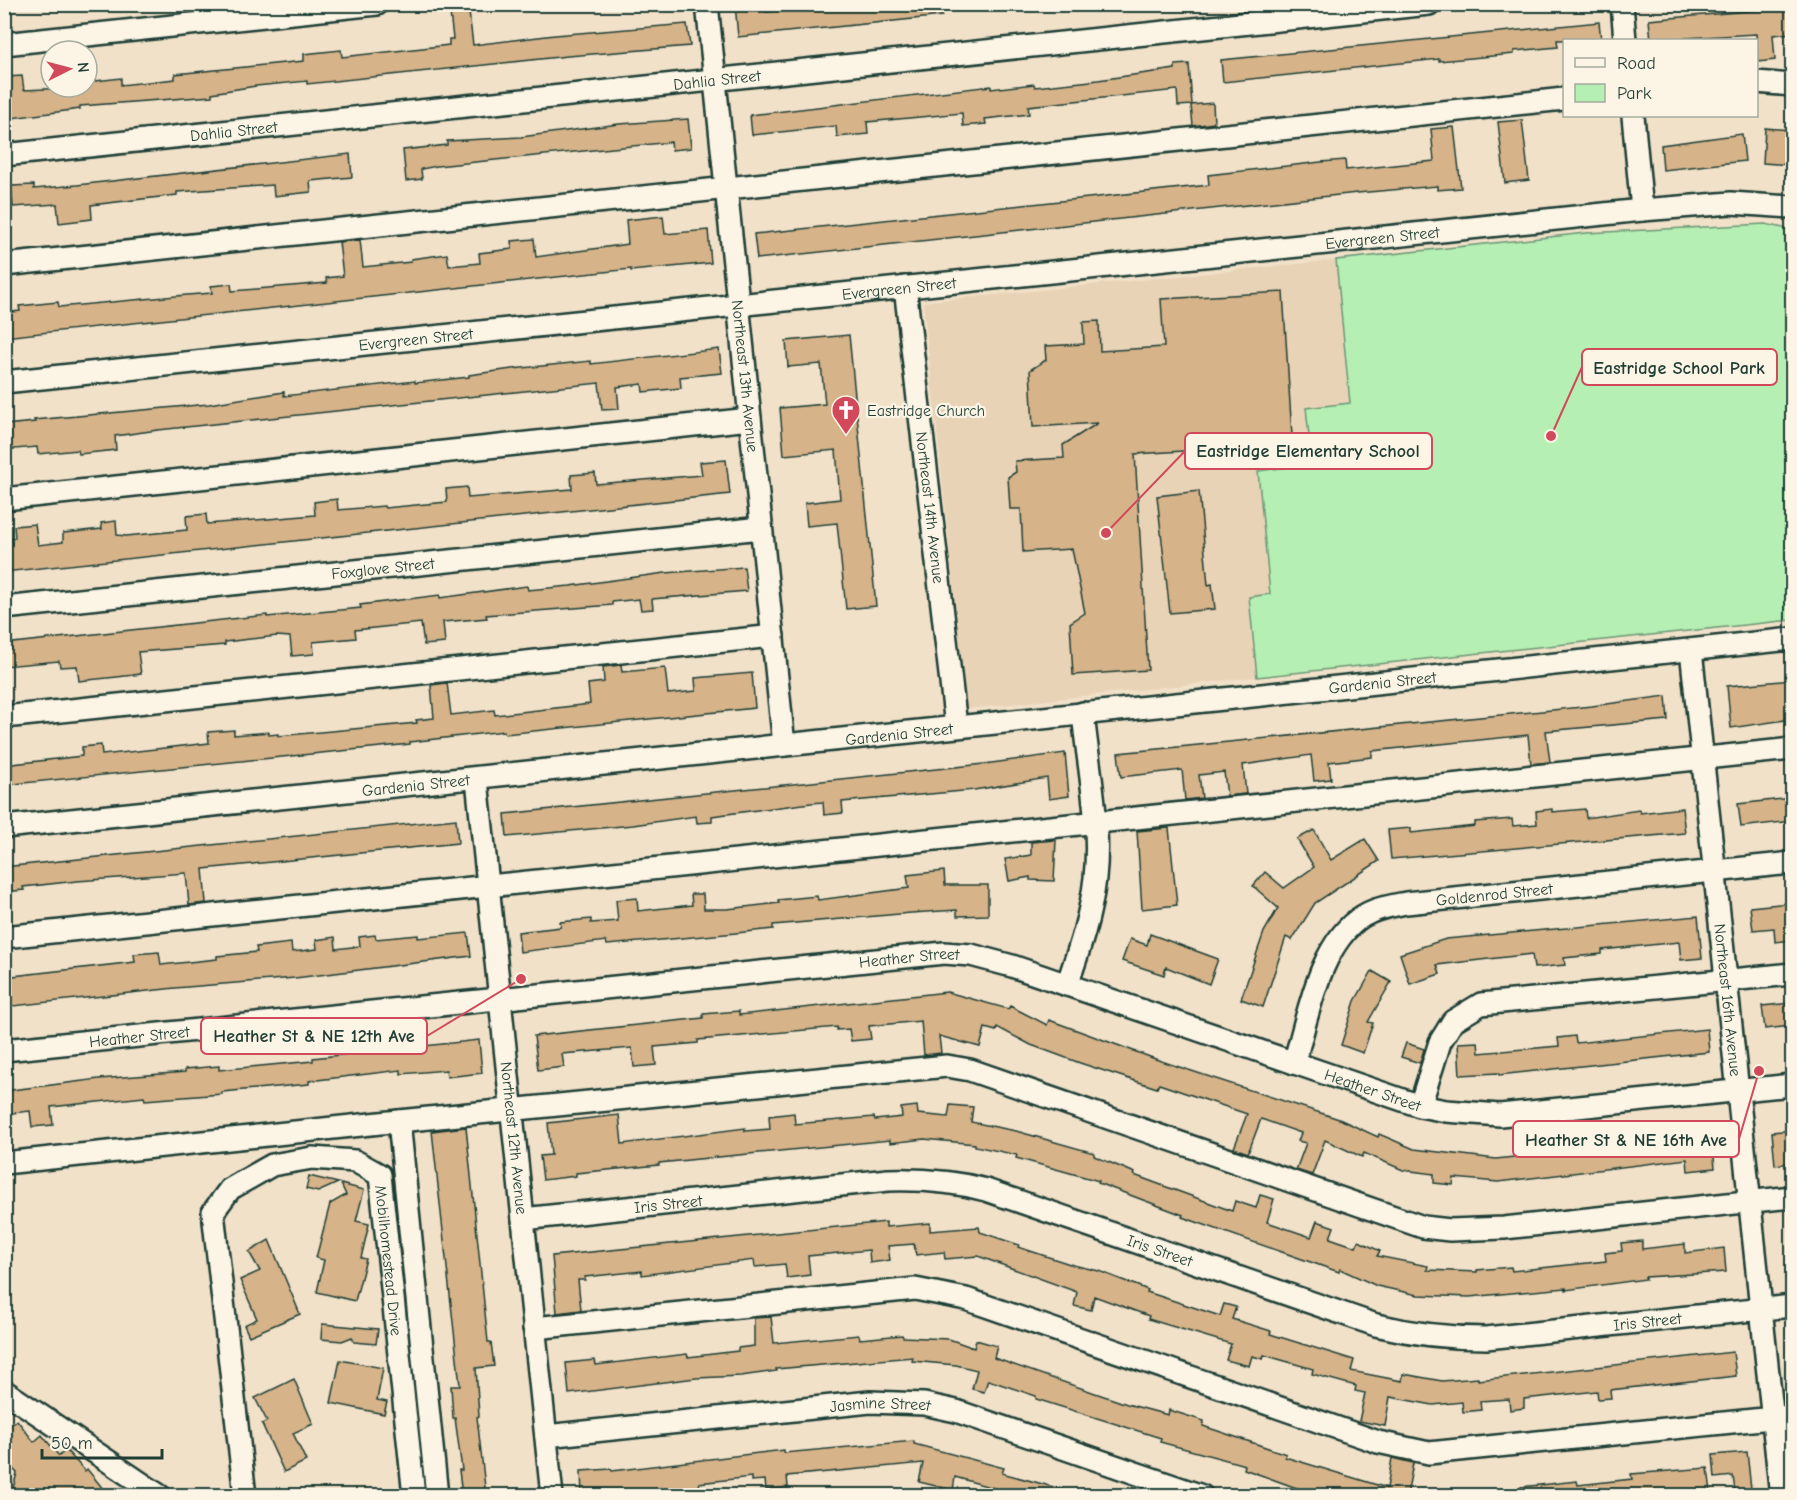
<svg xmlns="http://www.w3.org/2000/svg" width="1797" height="1500" font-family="'Comic Neue',sans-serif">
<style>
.built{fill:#e9d3b6}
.green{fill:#b5efb3;stroke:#6a9674;stroke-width:1.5}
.building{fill:#d6b389;stroke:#1f3d34;stroke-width:1.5}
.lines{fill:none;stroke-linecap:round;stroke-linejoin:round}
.minor-casing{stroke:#1f3d34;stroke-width:26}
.minor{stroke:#fcf5e5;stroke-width:21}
.labels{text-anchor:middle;stroke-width:4.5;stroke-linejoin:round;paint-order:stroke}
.street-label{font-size:16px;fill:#1f3d34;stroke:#fcf5e5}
.poi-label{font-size:16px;fill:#1f3d34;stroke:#fcf5e5;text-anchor:start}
.leader{fill:none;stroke:#d1495b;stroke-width:2}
.callout-dot{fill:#d1495b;stroke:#fcf5e5;stroke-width:2}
.callout{fill:#fcf5e5;stroke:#d1495b;stroke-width:2}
.callout-label{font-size:18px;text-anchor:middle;font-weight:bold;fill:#1f3d34}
</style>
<rect width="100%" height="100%" fill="#f1e1c9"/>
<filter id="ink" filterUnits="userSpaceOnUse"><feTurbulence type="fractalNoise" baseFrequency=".0167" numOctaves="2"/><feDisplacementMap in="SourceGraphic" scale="12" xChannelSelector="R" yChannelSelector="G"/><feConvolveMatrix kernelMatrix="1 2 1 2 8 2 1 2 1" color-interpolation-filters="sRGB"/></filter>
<g filter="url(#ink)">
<path class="built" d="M1336,260L1351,403L1312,464L1258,471L1270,594L1249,597L1257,677L967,709L923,302Z"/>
<path class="green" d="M1765,224L1792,230V620L1257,677L1249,597L1270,594L1258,471L1312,464L1306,408L1350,403L1336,260L1586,233Z"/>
<g class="building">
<path d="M449,4H468L473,45L555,35L687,24L690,46L568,56L307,84V81L256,86L212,93V96L80,106V109L4,119V95H8L6,77L22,76L24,90L87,87V82L121,78V85L175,79V74L304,61V54L341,50L342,57L449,45V39H453Z"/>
<path d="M735,4H765L766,12L854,4H941L942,16L738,37Z"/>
<path d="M1792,7V33L1773,35L1775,60L1758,62L1756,34L1651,40L1649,20Z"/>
<path d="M1599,22L1601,40H1557L1558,47L1514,51V54L1439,61V59L1223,82L1221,60Z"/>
<path d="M1189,64L1192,105L1178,106L1177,90L1028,106L1029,114L985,119L986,124L963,126L962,113L867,122L868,134L837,137L836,126L752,135L750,115L991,86V89L1034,84L1035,87L1091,81L1175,69V65Z"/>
<path d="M1213,103L1214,123L1193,126L1191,105Z"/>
<path d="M688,119L691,148L672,150L671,142L437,166L421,169L422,179L406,181L403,150L447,145V141L521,137L619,124Z"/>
<path d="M1522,120L1529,180L1505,183L1498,122Z"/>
<path d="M1454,127L1461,188L1437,190V186L1357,193L757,259L754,234L1209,185L1208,175L1321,162L1345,160L1346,170L1434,161L1431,129Z"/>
<path d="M1765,128L1792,130L1790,165L1763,163Z"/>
<path d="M1742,134L1745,161L1663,170L1661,145Z"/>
<path d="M350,154L352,177L310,181L311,192L274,196L273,185L177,192V195L91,205L92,219L59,223L57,204L13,207L11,186L34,185V189L77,185Z"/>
<path d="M663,216L665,234L708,230L711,263L631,271V269L4,337V313L20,311L19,306L58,302L59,307L187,295L212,293L211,286L231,284L232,291L327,283L326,278L343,276L339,242L360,240L363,267L411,262V259L447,254L449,266L480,263L479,253L512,249L511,241L534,239L536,257L628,244L626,220Z"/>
<path d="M1283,292L1293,452L1254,454L1249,447L1135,454L1148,670L1073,675L1070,623L1085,613L1072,549L1023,552L1021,509H1010L1008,477L1016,472L1015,461L1064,458L1063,445L1098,423L1033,427L1030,370L1046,360L1045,346L1084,344L1083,322L1099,321L1100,351L1164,347L1161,299Z"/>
<path d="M849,335L876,606L846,609L837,523L807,526L805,503L840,499L836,450L784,455L780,408L825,404L821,364L788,367L786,341Z"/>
<path d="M719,349L722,373L680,377L681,388L643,392L642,384L617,387L619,409L602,410L599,383L158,430L115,436L116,450L79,454L78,450L38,454L37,447L4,450V425L35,422L34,420L209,404L284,392V396L415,381V383L469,377V375L512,369L591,361V364Z"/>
<path d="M726,460L730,494L4,572V540L15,538L14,526L35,524L38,545L63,542V533L102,529L101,523L116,521L117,535L126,536L187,530L186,516L206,514L207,524L315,515L314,502L337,499L338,510L384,506L385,508L447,502L446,489L467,487L468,498L572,489L571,475L595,473L596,484L702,475L700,462Z"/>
<path d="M1199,491L1208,585L1212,584L1215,609L1170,613L1157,496Z"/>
<path d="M744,567L747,591L652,599L653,609L641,610L639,599L612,602V605L486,615L487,618L443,622L445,643L424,645L421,623L355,630L356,638L313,642L314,654L292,656L290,637L277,636L225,642V645L138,652L141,674L117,677L79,681L77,666L60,667L59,661L4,666V644L267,615V617L361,608L360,605L440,595V598L527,586L528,590L570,586L665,573Z"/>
<path d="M621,665L622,672L665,668L668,694L696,691L695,678L752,673L755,708L505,734L504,731L410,742V744L4,785V765L82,756V747L101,745L102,755L209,743L208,732L234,730V735L269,732V735L278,734V736L417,723L416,720L434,718L431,685L447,683L451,715L494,710L495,715L590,704L588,684L604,682L603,667Z"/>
<path d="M1792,680V719L1731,728L1727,686Z"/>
<path d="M1666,696L1668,720L1546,731L1550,762L1531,764L1528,735L1372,751V757L1329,762L1331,779L1314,781L1311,755L1243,765L1246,794L1227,796L1224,772L1199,775L1202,798L1185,800L1182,770L1121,777L1118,753L1592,706Z"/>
<path d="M1065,753L1069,796L1049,799L1047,778L974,790L842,802L843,813L824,815L823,802L811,803L712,816V822L697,823L696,816L633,825L507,837L505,814L984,764Z"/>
<path d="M1792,798V821L1741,827L1738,804Z"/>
<path d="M1682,808L1685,833L1391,859L1388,830L1411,828V833L1475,826V822L1512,819L1513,826L1537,824L1536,811L1552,809V812L1585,809L1586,818L1639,810L1640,813Z"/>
<path d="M456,819L458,843L203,869L206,903L189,905L186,873L77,881L23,887L24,890L4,892V867Z"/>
<path d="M1169,828L1177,905L1142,909L1137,831Z"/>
<path d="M1314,830L1331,860L1365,839L1379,861L1315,903L1292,940L1286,937L1263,1007L1241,999L1264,932L1278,908L1253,886L1265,872L1284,888L1314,867L1297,839Z"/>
<path d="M1056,840L1054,881L1030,880V877L1009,881L1005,859L1031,855V842Z"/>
<path d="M944,871L945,885H988V915L957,916V910L911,913L773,925V929L736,933L607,945L606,941L520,952L518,932L561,927L560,922L591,919V923L618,921L616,900L637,898L638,911L692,905L691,894H703L704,909H727L779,903L778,900L817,896L818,900L909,888L907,875Z"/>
<path d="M1789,903L1792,940L1775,942L1774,928L1753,930L1750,907Z"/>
<path d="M1698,916L1702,958L1681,960L1679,942L1602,950V954L1564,958L1565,965L1534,968L1532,954L1437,965L1440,974L1410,984L1400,954L1446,939Z"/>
<path d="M468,933L471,956L295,978L175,988L4,1007V977L135,962L134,954L159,952L161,965L217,959V956L257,952L256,947L291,943L292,952L317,949L316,940L335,937L336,949L360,946L359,937L375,935L376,939L418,935V938Z"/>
<path d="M1150,934L1218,959L1209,984L1166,967L1164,975L1122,961L1130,939L1147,945Z"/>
<path d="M1372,971L1391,982L1368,1022L1373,1023L1363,1053L1341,1045L1355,1001Z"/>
<path d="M947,992L1008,1009L1010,1006L1047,1025L1049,1020L1161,1061L1339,1119L1378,1137L1379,1134L1414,1149L1496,1159L1712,1135L1715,1168L1688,1171L1687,1159L1498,1182L1454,1178L1453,1185L1434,1183V1174L1403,1170L1364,1153L1362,1157L1325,1140L1312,1175L1296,1170L1306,1143L1298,1141L1301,1133L1261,1119L1248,1153L1234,1148L1247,1114L1159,1084L1157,1088L1080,1063L1031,1045L997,1027L996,1031L985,1028L980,1047L939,1036L941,1053L924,1055L921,1021L869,1026L871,1039L851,1041L849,1029L837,1030V1027L698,1040V1043L654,1047L656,1065L634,1067L632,1048L562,1054L564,1067L538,1070L534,1036L703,1018V1014L739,1011V1015Z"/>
<path d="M1792,1003V1026L1765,1029L1762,1006Z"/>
<path d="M1707,1029L1709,1052L1499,1075L1498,1073L1460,1075L1458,1043L1478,1042L1479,1053L1559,1046L1558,1038L1575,1036L1576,1043Z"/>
<path d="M479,1040L482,1073L447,1077L446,1070L401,1074V1070L309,1081V1084L222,1092V1094L145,1100L144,1097L51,1107L53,1125L32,1127L30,1111L4,1114V1091L99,1079L185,1072V1069L219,1066V1070L313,1061V1058Z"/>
<path d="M1406,1043L1424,1049L1420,1063L1401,1057Z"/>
<path d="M950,1105L973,1107L971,1122L1016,1131L1094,1153V1156L1135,1173L1134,1175L1232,1211L1235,1201L1256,1208L1260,1195L1274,1199L1267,1222L1311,1237L1317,1221L1334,1227L1330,1238L1356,1247L1359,1241L1380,1251L1377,1256L1428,1266L1427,1270L1477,1272V1270L1511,1267L1512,1271L1606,1261L1605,1253L1622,1251L1621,1243L1642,1241V1249L1685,1244V1253L1724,1248L1726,1272L1645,1277L1646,1279L1566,1290V1288L1469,1297L1418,1295L1377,1286L1340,1269L1339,1272L1182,1217L1183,1215L1098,1183L1099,1181L1016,1158L1017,1155L975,1146V1144L924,1139L890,1143V1140L659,1163V1165L576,1173V1176L543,1180L540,1156L551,1155L548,1123L619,1115L622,1144L745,1128V1131L770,1129L769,1116L794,1113L795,1124L874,1117L875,1120L902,1117L901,1108L917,1106L918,1114L948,1117Z"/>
<path d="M466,1127L488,1342H491L494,1366L476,1368L479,1416L477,1417L486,1496H462L459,1470H462L455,1418H453L451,1386H460L432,1131Z"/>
<path d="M1792,1130V1163L1775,1165L1772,1132Z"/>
<path d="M309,1176L338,1183L318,1192L306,1189Z"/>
<path d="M341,1184L364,1190L356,1221L369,1224L361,1258L366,1259L355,1301L317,1292L324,1260L316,1258L330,1204L346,1195Z"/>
<path d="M886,1222V1227L930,1223V1231L979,1227L980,1232L1019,1245L1018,1247L1073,1265L1099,1271L1148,1290L1147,1292L1220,1316L1224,1304L1236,1307L1232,1319L1271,1331L1270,1334L1354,1360L1351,1371L1402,1381L1403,1374L1442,1381L1478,1378V1380L1733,1352L1736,1376L1610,1390L1611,1398L1598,1399L1597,1391L1524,1399V1408L1510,1410L1509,1399L1480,1401L1481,1410L1463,1412L1462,1402L1433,1405L1390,1397L1385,1426L1359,1421L1365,1393L1355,1391L1356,1386L1312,1374L1313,1369L1264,1355L1263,1359L1252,1356L1249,1366L1226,1360L1231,1344L1148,1319L1149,1316L1094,1296L1091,1310L1074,1306L1077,1292L978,1256L945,1259L944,1252L916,1255L914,1244L888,1246L890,1260L870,1263L869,1250L808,1256L810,1275L787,1278L785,1264L755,1267L754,1260L642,1275V1271L585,1277V1280H578L581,1310L557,1313L552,1256Z"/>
<path d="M269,1240L300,1314L249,1336L244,1325L257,1319L240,1280L260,1271L249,1252Z"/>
<path d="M771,1317L774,1343L859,1335L860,1339L902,1335L903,1337L949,1339L974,1348L976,1340L997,1346L994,1358L1127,1404L1168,1415L1169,1410L1204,1421L1203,1426L1286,1454L1285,1457L1387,1488L1392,1458L1413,1463L1407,1496H1319L1244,1469L1245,1465L1160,1442L1161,1438L1036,1399V1396L988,1380L984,1392L972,1389L977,1370L956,1365L912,1361L913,1357L776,1369L777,1371L741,1376L696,1378L569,1394L566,1363L595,1360L596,1365L687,1354L688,1357L738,1351V1348L754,1346V1318Z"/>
<path d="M322,1324L378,1329L376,1344L354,1342L352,1337L342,1341L321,1339Z"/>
<path d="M340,1360L383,1368L377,1400L387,1402L384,1414L331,1403Z"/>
<path d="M294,1379L313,1424L293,1433L306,1461L284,1472L262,1424L267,1421L255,1398Z"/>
<path d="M17,1420L34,1442L42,1435L59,1456L66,1450L85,1471L87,1469L109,1496H11L17,1473L4,1460V1429Z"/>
<path d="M914,1441V1444L1004,1468L1002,1473L1072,1492L1071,1496H1003L1004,1491L955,1477L953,1490L919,1482L923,1463L787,1476L788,1487L766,1490L765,1480L751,1481V1477L699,1483L700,1488L658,1492L659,1496H641V1490L613,1493L614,1496H582L581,1471L611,1469L612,1471L784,1450V1453Z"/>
<path d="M1747,1452L1751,1489L1735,1491L1733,1476L1715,1478L1713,1455Z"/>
<path d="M1708,1468L1711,1493L1683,1496H1522L1521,1487L1577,1481L1578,1485L1632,1479L1631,1474Z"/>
</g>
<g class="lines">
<g class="minor-casing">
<g id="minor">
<path id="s1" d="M707,4L784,745"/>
<path d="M1622,4L1625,40"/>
<path d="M4,44L377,4"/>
<path d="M1756,82L1792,85"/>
<path d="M1633,116L1642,210"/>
<path id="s2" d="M4,155L1429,4"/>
<path d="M4,265L1564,99"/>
<path id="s3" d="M905,287L956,726"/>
<path id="s4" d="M4,382L1642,210L1731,203L1792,207"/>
<path d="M4,499L750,419"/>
<path id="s5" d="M4,608L761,528"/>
<path id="s6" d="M1691,650L1781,1496"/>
<path d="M4,717L773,636"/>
<path id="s7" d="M477,780L552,1496"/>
<path id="s8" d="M4,827C601,767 1196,701 1792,639"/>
<path d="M4,937L1792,749"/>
<path d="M1067,985C1079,950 1091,915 1095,878C1101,824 1088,766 1083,713"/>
<path id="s9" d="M4,1050L944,953L971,955L1012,966L1321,1072L1420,1106L1446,1111L1500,1115L1792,1085"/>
<path id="s10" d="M1294,1063C1308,1017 1319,943 1363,916C1376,908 1391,906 1406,903L1792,863"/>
<path d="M1420,1106L1440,1042L1453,1021L1481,1004L1792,974"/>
<path d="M4,1163L399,1121"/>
<path id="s11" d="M523,1219L888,1180C922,1179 953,1181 986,1190L1376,1325C1413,1334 1448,1338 1486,1338L1792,1306"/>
<path d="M534,1328L915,1289L966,1299L1378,1442L1429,1453L1792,1416"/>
<path d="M4,1391L160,1496"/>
<path id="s12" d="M546,1436L870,1402L924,1404L956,1411L1202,1496"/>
<path id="s13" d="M245,1496L213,1212L230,1189L272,1165L312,1158L355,1161L380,1175L414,1496"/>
<path d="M437,1496L399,1121L947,1066L970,1070L1423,1227L1450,1230L1504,1228L1792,1197"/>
</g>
</g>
<use href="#minor" class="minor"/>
</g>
</g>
<defs>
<g id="church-pin" transform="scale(1.5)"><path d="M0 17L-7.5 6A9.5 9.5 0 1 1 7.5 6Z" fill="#d1495b" stroke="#fcf5e5"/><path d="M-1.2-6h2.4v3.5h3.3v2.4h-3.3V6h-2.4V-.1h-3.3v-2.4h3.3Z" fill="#fff"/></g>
</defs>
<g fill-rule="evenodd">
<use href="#church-pin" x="846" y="410"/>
</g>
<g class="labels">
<g class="street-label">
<text dy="6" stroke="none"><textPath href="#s2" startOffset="717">Dahlia Street</textPath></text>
<text dy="6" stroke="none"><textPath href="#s2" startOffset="231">Dahlia Street</textPath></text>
<text dy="6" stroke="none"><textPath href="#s4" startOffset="1386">Evergreen Street</textPath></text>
<text dy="6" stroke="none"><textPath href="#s4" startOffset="900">Evergreen Street</textPath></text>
<text dy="6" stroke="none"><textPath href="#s4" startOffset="414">Evergreen Street</textPath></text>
<text dy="6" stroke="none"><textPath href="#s1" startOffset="374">Northeast 13th Avenue</textPath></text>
<text dy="6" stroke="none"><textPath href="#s3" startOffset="222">Northeast 14th Avenue</textPath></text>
<text dy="6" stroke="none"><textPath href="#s5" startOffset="381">Foxglove Street</textPath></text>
<text dy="6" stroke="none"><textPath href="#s8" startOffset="1386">Gardenia Street</textPath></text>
<text dy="6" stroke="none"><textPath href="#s8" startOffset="900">Gardenia Street</textPath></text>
<text dy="6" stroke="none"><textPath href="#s8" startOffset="414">Gardenia Street</textPath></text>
<text dy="6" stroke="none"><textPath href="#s10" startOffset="300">Goldenrod Street</textPath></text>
<text dy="6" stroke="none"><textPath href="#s9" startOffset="910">Heather Street</textPath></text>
<text dy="6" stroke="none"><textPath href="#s6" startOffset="352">Northeast 16th Avenue</textPath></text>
<text dy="6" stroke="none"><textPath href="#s9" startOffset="136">Heather Street</textPath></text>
<text dy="6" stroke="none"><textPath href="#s9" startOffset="1396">Heather Street</textPath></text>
<text dy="6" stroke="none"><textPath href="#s7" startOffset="360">Northeast 12th Avenue</textPath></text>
<text dy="6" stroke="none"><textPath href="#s11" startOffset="146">Iris Street</textPath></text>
<text dy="6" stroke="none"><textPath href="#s11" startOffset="650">Iris Street</textPath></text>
<text dy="6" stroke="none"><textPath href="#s13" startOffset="561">Mobilhomestead Drive</textPath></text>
<text dy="6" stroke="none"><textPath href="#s11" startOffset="1152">Iris Street</textPath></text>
<text dy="6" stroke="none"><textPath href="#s12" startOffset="336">Jasmine Street</textPath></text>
</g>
<g class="poi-label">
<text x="867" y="416">Eastridge Church</text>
</g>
</g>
<path class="leader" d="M1551 436L1582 367M1106 533L1185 451M521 979L427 1036M1759 1071L1739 1139"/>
<g class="callout-dot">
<circle cx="1551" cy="436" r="6"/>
<circle cx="1106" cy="533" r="6"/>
<circle cx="521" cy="979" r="6"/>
<circle cx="1759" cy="1071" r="6"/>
</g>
<g class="callout">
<rect x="1582" y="349" width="195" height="36" rx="6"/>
<rect x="1185" y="433" width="247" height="36" rx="6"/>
<rect x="201" y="1018" width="226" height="36" rx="6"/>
<rect x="1513" y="1121" width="226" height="36" rx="6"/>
</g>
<g class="callout-label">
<text x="1679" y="374">Eastridge School Park</text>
<text x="1308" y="457">Eastridge Elementary School</text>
<text x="314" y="1042">Heather St &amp; NE 12th Ave</text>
<text x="1626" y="1146">Heather St &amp; NE 16th Ave</text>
</g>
<rect width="1797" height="1500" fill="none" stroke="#fcf5e5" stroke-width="24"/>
<rect x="12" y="12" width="1773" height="1476" fill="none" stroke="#1f3d34" stroke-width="2" filter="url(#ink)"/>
<rect x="1563" y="39" width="195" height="78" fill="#fcf5e5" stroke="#a4ab9e" stroke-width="1.5"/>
<rect x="1575" y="58" width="30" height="9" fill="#fcf5e5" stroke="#a4ab9e" stroke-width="1.5"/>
<text x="1617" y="69" font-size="18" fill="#1f3d34">Road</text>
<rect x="1575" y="84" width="30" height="18" fill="#b5efb3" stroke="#a4ab9e" stroke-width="1.5"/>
<text x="1617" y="99" font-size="18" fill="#1f3d34">Park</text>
<g transform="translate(69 69) rotate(84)"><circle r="28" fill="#fcf5e5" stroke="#a4ab9e" stroke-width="1.5"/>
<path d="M0-4.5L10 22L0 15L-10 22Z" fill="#d1495b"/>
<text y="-9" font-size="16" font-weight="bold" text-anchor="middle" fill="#1f3d34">N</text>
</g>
<path d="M42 1449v9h120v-9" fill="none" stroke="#1f3d34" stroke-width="3"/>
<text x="51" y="1449" font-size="18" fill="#1f3d34" stroke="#fcf5e5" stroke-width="4.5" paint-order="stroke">50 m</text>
</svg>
